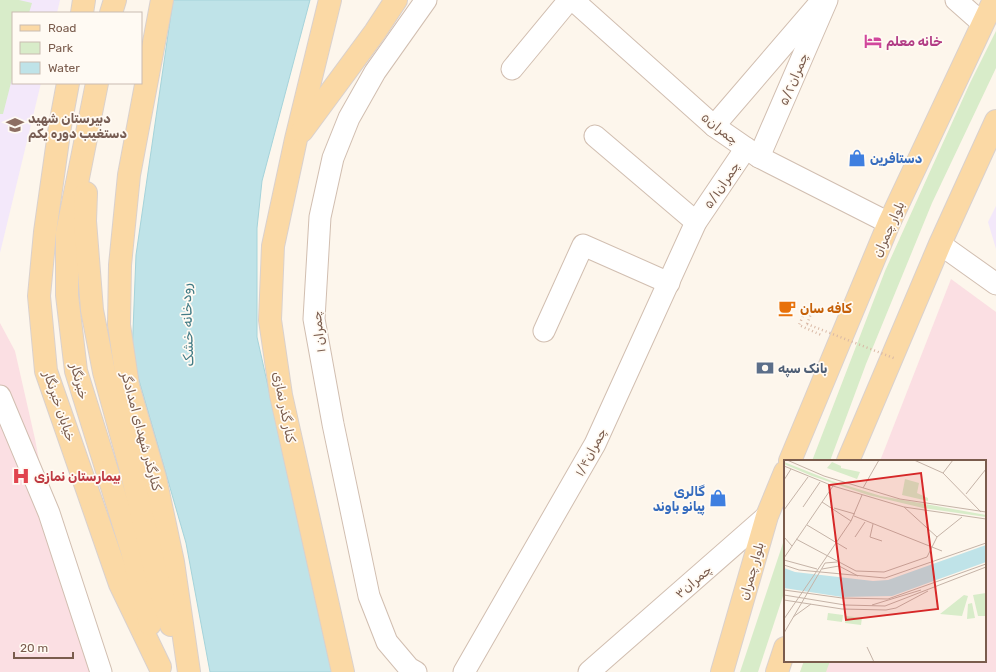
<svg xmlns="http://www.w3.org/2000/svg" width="996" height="672" font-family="Rubik,Cairo,sans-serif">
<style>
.education{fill:#f3e8fa}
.medical{fill:#fbdfe3}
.green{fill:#d8ecc9}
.water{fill:#bfe3e8;stroke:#a5d3da}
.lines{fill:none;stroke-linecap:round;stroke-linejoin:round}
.minor-casing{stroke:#d1beb0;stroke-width:23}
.major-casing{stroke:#dad1cd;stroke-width:24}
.path{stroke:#d9b8a5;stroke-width:2.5;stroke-dasharray:1 3;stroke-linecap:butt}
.minor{stroke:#fff;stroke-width:21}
.major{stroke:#fbd9a5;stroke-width:22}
.path-bridge{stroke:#d9b8a5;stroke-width:2.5;stroke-dasharray:1 3;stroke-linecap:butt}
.labels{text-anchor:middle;stroke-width:3.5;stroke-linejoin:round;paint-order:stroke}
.hotel-label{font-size:13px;font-weight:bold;fill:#b23c85;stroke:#fffaf3;text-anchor:start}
.street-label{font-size:13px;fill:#7a5c4d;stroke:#fffaf3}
.education-label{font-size:13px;font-weight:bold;fill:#785e54;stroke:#fffaf3;text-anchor:start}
.shop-label{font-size:13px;font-weight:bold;fill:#366cbe;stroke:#fffaf3;text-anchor:start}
.food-label{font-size:13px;font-weight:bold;fill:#c56008;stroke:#fffaf3;text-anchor:start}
.service-label{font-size:13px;font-weight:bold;fill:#4e5e75;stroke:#fffaf3;text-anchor:start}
.health-label{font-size:13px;font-weight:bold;fill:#be3a42;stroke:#fffaf3;text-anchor:start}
.water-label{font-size:14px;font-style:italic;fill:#437c86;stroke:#fffaf3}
.inset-road{fill:none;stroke:#c5b3a7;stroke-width:1}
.view{fill:#d62828;fill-opacity:0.15;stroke:#d62828;stroke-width:2}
.inset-edge{fill:none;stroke:#7a5c4d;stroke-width:2}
</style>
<rect width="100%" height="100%" fill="#fdf6ec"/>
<g class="education">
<path d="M0,0H60L57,13H13V83H41L0,253Z"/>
<path d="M996,206V249L988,222Z"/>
</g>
<g class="medical">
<path d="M951,279L996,312V672H800L804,661H985V461H880Z"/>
<path d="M0,323L15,351L35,439L49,513L92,612L107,672H0Z"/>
</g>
<g class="green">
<path d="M0,0H19L32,3L29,13H13V75L3,114H0Z"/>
<path d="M996,31V68L932,203L866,364L830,461H812L885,271L970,83Z"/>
<path d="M785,537V590L758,672H740Z"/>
<path d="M804,661H830L826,672H800Z"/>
</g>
<path class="water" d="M173,0H310L262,181L257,228V337L332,672H210L186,543L132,356L136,255Z"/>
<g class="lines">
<g class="minor-casing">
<g id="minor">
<path d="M573,0L714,126L759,157L889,223"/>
<path d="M956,0L982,23"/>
<path d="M512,69L569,0"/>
<path d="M714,126L818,5"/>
<path d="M595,136L696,222"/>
<path d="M759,157L827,0"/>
<path d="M940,244L996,284"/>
<path d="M544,331L583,245L669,283"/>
<path d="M0,396L49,513L101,672"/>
<path d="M416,672L409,668L387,642L369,596L333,424L314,319L320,217L333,158L349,118L375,72L426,0"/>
<path d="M464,672L595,444L696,222L746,148"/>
<path d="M589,672L767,516"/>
</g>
</g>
<g class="major-casing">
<g id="major">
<path d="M162,0L129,175L120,265L119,325L128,386L155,478L173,562L189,672"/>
<path d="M330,0L296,139L273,246L270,320L281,395L343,672"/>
<path d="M82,13L84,0"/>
<path d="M111,13L115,0"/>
<path d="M68,83L60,126L45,232L39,296L46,371L120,584L160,667"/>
<path d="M97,83L67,233V295L76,371L132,551L150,624"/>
<path d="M302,131L375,32L396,0"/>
<path d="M86,193L85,221L92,310L104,372L131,470L156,574L171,625"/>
<path d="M790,461L889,223L994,0"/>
<path d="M848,461L940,244L996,121"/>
<path d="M722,672L767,516L785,472"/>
<path d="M777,672L785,648"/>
</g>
</g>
<path class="path" d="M807,324L812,311L806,309L799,325L821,335"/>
<use href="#minor" class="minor"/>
<use href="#major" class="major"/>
<path class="path-bridge" d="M807,324L896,359"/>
</g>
<defs>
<g id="hotel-bare" transform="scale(1.38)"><path d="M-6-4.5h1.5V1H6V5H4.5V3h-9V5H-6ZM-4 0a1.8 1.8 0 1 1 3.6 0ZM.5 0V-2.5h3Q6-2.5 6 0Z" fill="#d1479c" stroke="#fffaf3" stroke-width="2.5" paint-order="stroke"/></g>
<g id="school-bare" transform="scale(1.38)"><path d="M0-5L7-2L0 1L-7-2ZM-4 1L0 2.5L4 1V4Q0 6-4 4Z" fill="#8d6e63" stroke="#fffaf3" stroke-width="2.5" paint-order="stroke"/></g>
<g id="shop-bare" transform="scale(1.38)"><path d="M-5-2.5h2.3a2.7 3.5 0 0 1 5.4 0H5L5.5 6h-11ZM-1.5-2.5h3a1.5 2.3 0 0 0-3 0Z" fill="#3f7fe0" stroke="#fffaf3" stroke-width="2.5" paint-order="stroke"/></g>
<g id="cafe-bare" transform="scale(1.38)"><path d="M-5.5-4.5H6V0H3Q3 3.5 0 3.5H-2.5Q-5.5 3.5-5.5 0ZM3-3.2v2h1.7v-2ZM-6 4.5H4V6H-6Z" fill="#e8710a" stroke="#fffaf3" stroke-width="2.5" paint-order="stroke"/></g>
<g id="bank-bare" transform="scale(1.38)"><path d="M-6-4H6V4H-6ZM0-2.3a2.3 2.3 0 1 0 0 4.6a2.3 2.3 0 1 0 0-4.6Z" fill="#5c6f8a" stroke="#fffaf3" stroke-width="2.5" paint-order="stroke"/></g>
<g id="hospital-bare" transform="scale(1.38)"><path d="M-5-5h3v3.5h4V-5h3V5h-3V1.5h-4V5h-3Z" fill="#e0444e" stroke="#fffaf3" stroke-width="2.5" paint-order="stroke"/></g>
</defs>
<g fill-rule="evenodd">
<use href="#hotel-bare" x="873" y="41"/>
<use href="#school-bare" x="15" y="125"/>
<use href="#shop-bare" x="857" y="158"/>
<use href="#cafe-bare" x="787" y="308"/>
<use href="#bank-bare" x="765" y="368"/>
<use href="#hospital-bare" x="21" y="476"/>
<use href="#shop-bare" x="718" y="498"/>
</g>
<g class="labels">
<g class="hotel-label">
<text x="886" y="46">خانه معلم</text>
</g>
<g class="street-label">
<text transform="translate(793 79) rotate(-67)" y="5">چمران۵/۲</text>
<text transform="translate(720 128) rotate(38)" y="5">چمران۵</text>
<text transform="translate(721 185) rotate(-56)" y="5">چمران۵/۱</text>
<text transform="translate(888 229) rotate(-66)" y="5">بلوار چمران</text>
<text transform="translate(318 332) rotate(-97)" y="5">چمران ۱</text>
<text transform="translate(80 381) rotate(75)" y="5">خبرنگار</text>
<text transform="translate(60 406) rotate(71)" y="5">خیابان خبرنگار</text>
<text transform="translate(285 407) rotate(79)" y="5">کنار گذر نمازی</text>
<text transform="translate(142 431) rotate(75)" y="5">کنارگذر شهدای امدادگر</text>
<text transform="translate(590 452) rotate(-62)" y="5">چمران۱/۴</text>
<text transform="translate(751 571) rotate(-74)" y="5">بلوار چمران</text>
<text transform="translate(693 581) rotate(-41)" y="5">چمران۳</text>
</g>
<g class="education-label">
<text x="28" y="123">دبیرستان شهید<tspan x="28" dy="15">دستغیب دوره یکم</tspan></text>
</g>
<g class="shop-label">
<text x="870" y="163">دستافرین</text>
<text x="705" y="496" text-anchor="end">گالری<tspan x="705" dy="15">پیانو باوند</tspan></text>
</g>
<g class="food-label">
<text x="800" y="313">کافه سان</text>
</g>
<g class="service-label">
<text x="778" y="373">بانک سپه</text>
</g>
<g class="health-label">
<text x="34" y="481">بیمارستان نمازی</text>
</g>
<g class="water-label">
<text transform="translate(187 325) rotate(-92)" y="5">رودخانه خشک</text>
</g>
</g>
<g transform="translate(784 460)">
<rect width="202" height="202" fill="#fdf6ec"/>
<path d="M0,2L48,21L97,36L202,55V57L139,48L84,35L28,16L0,4ZM48,2L57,6V8L76,12L73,19L43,8ZM121,19L135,23L133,33L144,38V41L118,35ZM202,133V156H194L189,135ZM180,135L184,136L178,156L156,154ZM188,143L191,158L183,159L184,144ZM44,153L59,155L58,162L43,160ZM62,156L78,158L77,165L61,163Z" fill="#d8ecc9"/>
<path d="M202,85V102L108,136L58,137L0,128V108L11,112L89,121L104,120Z" fill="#bfe3e8"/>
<path class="inset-road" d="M3,0L40,16L116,39L202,52M130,0L159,13L197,52M0,6L49,26L120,47L202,59M159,13L169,0M0,20L7,9M79,28L95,0M182,34L202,9M38,42L67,61M19,47L36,22M120,47L153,77M50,48L71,54M0,50L24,17M70,56L158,91M89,64L86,77L98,81M23,65L63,89M0,77L8,86M71,77L81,62M12,79L72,111L100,112L143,97L153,77L178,57M0,98L49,26M0,100L33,109M0,105L15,110L101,118L202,83M38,109L55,106L74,116M0,130L58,138L104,139L202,104M0,135L61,145L101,146L202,107M0,140L58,149L102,150L112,148L144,131M88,145L137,130M9,157L27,144M0,159L67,61L78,35M0,173L41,103L53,102M83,187L90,202"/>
<path class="view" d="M137,13L154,149L62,160L45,25Z"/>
<rect width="202" height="202" class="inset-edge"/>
</g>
<rect x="12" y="12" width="130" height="72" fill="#fffaf3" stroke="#cabbb1"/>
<rect x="20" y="25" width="20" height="6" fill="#fbd9a5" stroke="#cabbb1"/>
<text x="48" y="32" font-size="12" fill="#7a5c4d">Road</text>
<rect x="20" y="42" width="20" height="12" fill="#d8ecc9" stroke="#cabbb1"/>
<text x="48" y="52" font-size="12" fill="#7a5c4d">Park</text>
<rect x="20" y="62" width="20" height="12" fill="#bfe3e8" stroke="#cabbb1"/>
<text x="48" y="72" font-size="12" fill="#7a5c4d">Water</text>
<path d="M14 652v6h59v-6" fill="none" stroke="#7a5c4d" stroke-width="2"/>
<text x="20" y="652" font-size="12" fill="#7a5c4d" stroke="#fffaf3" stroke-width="3" paint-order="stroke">20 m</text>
</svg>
